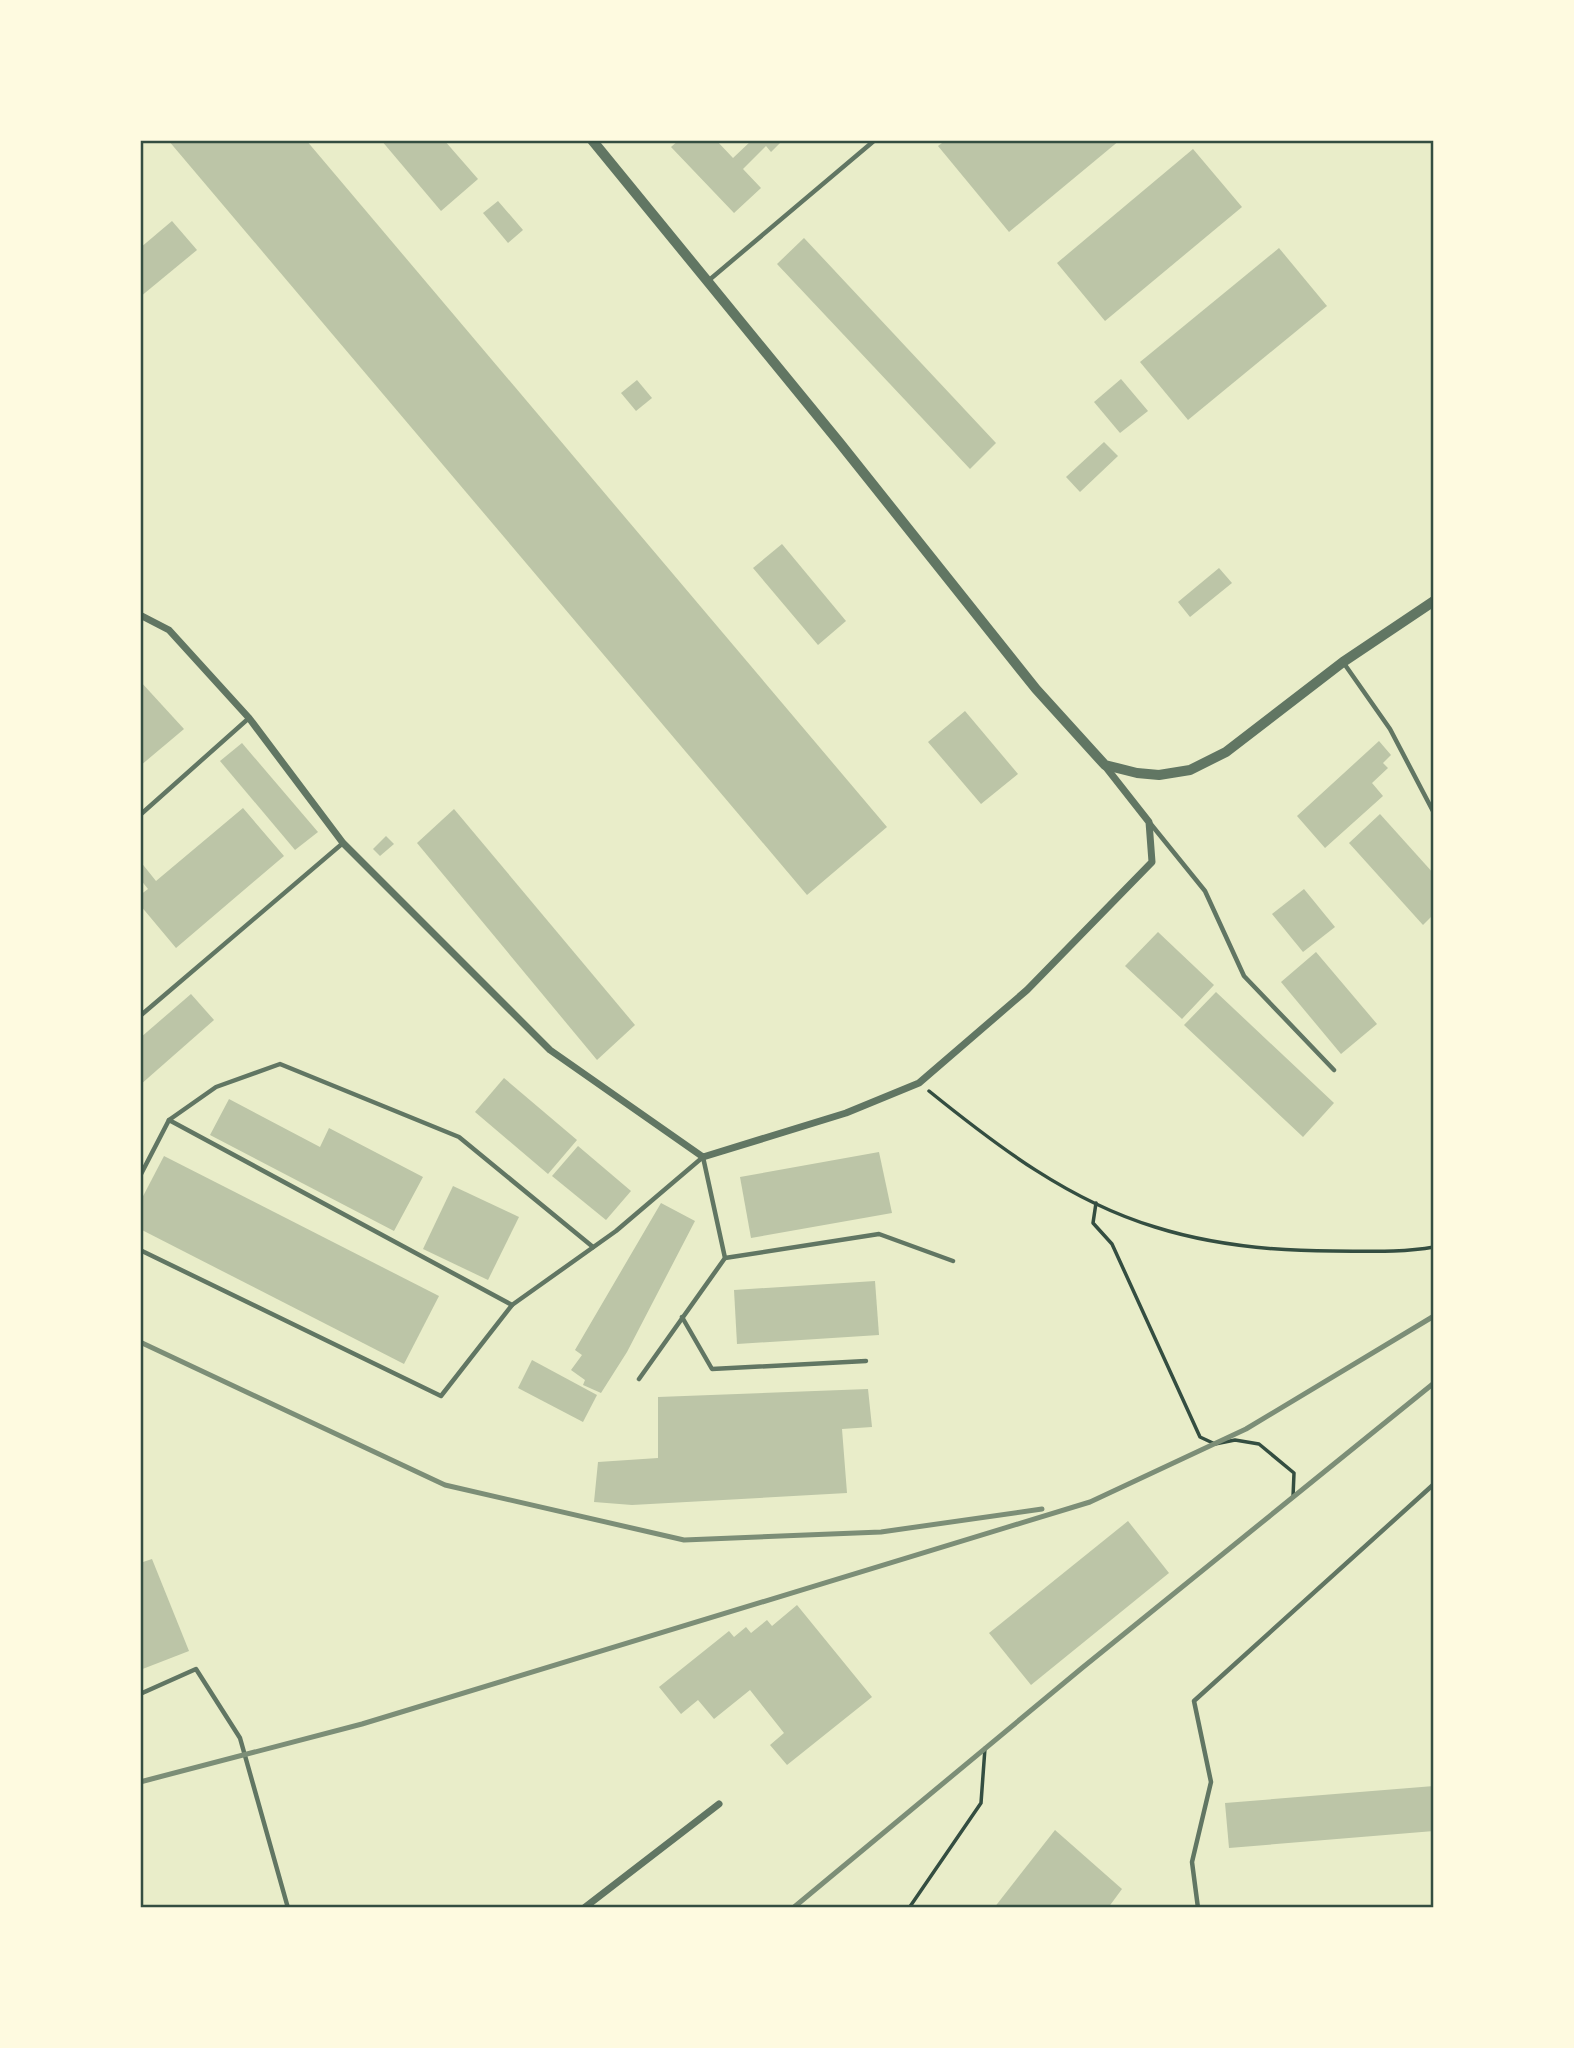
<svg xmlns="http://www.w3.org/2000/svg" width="1574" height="2048" font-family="Lato,sans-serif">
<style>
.building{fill:#bcc5a7}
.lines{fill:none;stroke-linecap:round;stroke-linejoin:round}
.path{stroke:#344e41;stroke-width:3.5}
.service{stroke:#617663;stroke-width:4.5}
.minor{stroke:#617663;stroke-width:7}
.tertiary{stroke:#617663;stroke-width:10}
.rail{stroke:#7c8e77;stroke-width:5}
.neatline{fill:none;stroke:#344e41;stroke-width:2.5}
</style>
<rect width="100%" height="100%" fill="#e9edc9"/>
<g class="building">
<path d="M168,140H306L887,827L807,895Z"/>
<path d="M381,140H444L478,179L441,211Z"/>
<path d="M679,140H716L733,158L752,140H783L771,152L766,146L743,169L761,188L734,213L671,147Z"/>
<path d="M946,140H1120L1009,232L938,146Z"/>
<path d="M1193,149L1242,207L1105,321L1057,263Z"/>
<path d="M498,201L523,230L508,243L483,213Z"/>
<path d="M172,221L197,250L140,297V248Z"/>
<path d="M804,238L996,443L970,469L777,264Z"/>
<path d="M1279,248L1327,306L1188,420L1140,362Z"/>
<path d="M1121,379L1148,411L1120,433L1094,402Z"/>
<path d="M637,380L652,398L636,411L621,393Z"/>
<path d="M1104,442L1118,456L1080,492L1066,477Z"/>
<path d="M782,544L846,621L818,645L753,568Z"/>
<path d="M1219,568L1232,583L1190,617L1178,602Z"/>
<path d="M140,681L184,729L140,766Z"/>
<path d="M965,711L1018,774L981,804L928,742Z"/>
<path d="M1379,741L1391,755L1383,763L1388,768L1372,783L1383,796L1325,848L1297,816Z"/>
<path d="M242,743L318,832L295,850L220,761Z"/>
<path d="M243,808L284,856L176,948L140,905V895L148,889L140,879V861L156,881Z"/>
<path d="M454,809L635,1025L597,1060L417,843Z"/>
<path d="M1380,814L1434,874V914L1423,925L1349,843Z"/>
<path d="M386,836L394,844L380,856L373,849Z"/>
<path d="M1304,889L1335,927L1303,952L1272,914Z"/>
<path d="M1158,932L1214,985L1182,1019L1125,966Z"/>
<path d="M1316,952L1377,1024L1341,1054L1281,982Z"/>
<path d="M1216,992L1334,1103L1303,1137L1184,1025Z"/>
<path d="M191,994L214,1020L140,1085V1038Z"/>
<path d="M504,1078L577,1140L548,1174L475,1112Z"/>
<path d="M229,1099L320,1147L329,1128L423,1177L394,1231L210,1135Z"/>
<path d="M578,1146L631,1191L606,1220L552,1176Z"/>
<path d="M879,1152L892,1213L751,1238L740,1177Z"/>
<path d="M164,1156L439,1296L404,1364L140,1229V1202Z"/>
<path d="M453,1186L519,1217L488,1280L423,1249Z"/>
<path d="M661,1203L695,1221L627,1352L601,1393L583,1385L585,1380L571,1370L582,1355L575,1350Z"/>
<path d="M875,1281L879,1335L737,1344L734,1290Z"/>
<path d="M532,1360L597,1395L583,1422L518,1388Z"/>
<path d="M868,1389L872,1427L842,1429L847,1493L632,1505L594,1502L598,1462L658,1458V1397Z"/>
<path d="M1128,1521L1169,1573L1031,1685L989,1633Z"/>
<path d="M152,1559L189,1651L140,1670V1563Z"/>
<path d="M797,1605L872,1697L787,1765L770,1745L784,1733L750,1690L714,1719L698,1700L681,1714L659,1687L729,1631L734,1637L746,1627L751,1633L767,1620L772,1626Z"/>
<path d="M1434,1786V1831L1229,1848L1225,1803Z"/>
<path d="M1055,1830L1122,1889L1108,1908H994Z"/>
</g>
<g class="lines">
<g class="path">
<path d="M929,1091C997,1146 1069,1201 1155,1227C1212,1245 1274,1251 1333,1251C1366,1251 1401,1253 1434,1247"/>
<path d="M1096,1203L1093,1223L1112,1244L1200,1437L1215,1444L1235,1440L1259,1444L1294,1473L1293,1497"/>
<path d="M909,1908L981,1803L985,1748"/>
</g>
<g class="service">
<path d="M708,281L875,140"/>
<path d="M1343,662L1390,729L1434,813"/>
<path d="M140,815L249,718"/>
<path d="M1150,823L1205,891L1244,976L1334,1070"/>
<path d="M140,1016L343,843"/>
<path d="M169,1120L216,1087L280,1064L459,1137L593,1247"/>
<path d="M140,1176L169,1120L512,1305"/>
<path d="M140,1250L441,1396L512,1305L616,1231L703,1157L725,1258L639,1379"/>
<path d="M725,1258L879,1234L953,1261"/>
<path d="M682,1317L712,1369L866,1361"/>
<path d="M140,1694L196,1669L240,1738L288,1908"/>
<path d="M1198,1908L1192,1862L1211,1782L1194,1701L1434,1484"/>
</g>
<g class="minor">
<path d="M140,615L169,630L249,718L343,843L550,1050L703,1157L846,1113L919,1083L1027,990L1152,862L1149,822L1105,766"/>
<path d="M584,1908L719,1804"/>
</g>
<path class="tertiary" d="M592,140L839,442L1036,689L1105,765L1137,773L1159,775L1190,770L1226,752L1343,662L1434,601"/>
<g class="rail">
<path d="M140,1342L445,1485L684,1540L881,1532L1042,1509"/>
<path d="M140,1782L362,1724L1090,1502L1246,1429L1434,1316"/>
<path d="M793,1908L1082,1668L1434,1383"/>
</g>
</g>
<rect width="1574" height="2048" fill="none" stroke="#fefae0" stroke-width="284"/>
<rect x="142" y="142" width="1290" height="1764" class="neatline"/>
</svg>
